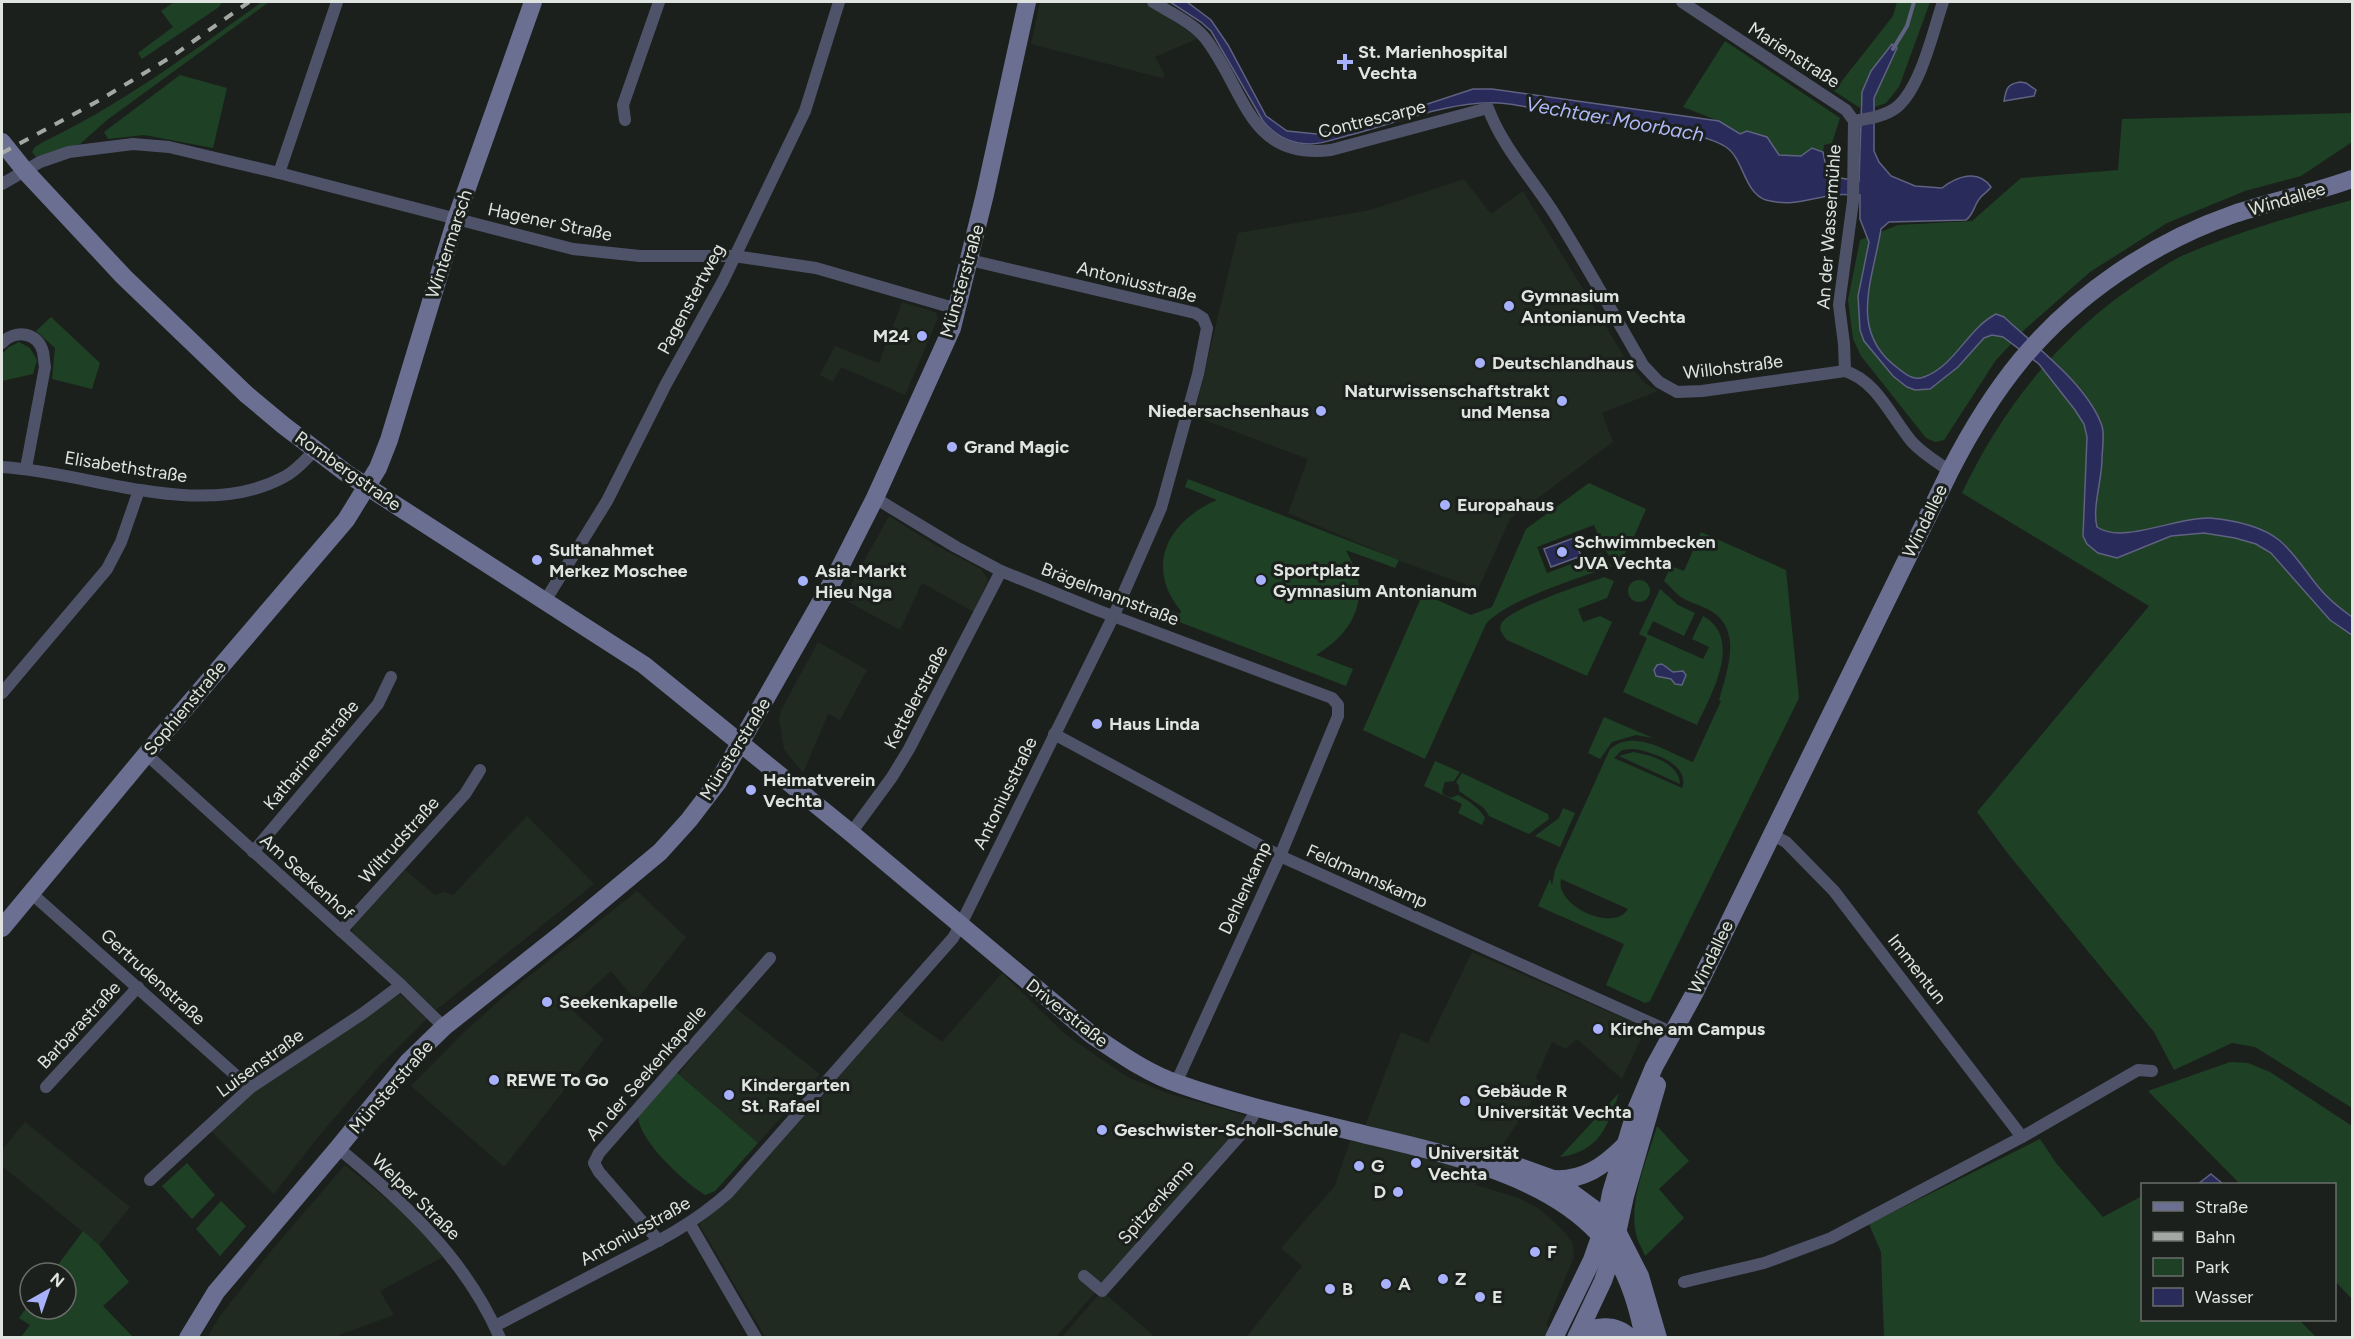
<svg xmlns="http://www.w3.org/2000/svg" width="2354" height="1339" font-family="Figtree,sans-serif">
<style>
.built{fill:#202a21}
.green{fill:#1e4025;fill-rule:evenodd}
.water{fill:#292b5a;stroke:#606282;stroke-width:1.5}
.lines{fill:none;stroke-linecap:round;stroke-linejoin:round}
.stream{stroke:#606282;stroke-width:4}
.street{stroke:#4f5369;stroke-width:12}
.secondary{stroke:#6b7093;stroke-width:18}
.rail{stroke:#a4a8a4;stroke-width:4;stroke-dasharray:10 10;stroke-linecap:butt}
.poi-dot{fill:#a7b1fc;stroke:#1b201c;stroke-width:2}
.labels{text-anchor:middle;stroke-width:6;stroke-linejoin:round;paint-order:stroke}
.poi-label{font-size:18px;font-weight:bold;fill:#e0e4e0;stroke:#1b201c;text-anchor:start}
.street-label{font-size:18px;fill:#e0e4e0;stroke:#1b201c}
.water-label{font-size:20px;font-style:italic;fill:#b0b9f7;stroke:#1b201c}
</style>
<rect width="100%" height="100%" fill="#1b201c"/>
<g class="built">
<path d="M1040,2H1144L1199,38L1155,57L1165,75L1162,78L1031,44Z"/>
<path d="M1464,179L1491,214L1523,191L1630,366L1646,384L1658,391L1602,413L1613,442L1510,519L1478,589L1403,562L1288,513L1308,459L1194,416L1238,233L1370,210Z"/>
<path d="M902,302L935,312L938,318L905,395L841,367L833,382L820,375L835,346L879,363Z"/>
<path d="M889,516L935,545L981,569L988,580L974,612L922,583L900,630L843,599Z"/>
<path d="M818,642L867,670L840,720L828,714L803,773L784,749L779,720L781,710Z"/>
<path d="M527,816L594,884L436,1010L352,933L353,927L405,870L435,895L444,892L453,895Z"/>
<path d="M637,891L686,937L636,1001L611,971L570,1008L604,1039L504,1167L411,1086L462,1034L509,992Z"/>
<path d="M1472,952L1646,1028L1622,1079L1577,1039L1566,1049L1552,1042L1536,1078L1543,1085L1476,1185L1519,1198L1538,1208L1563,1230L1573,1244L1574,1257L1546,1325L1565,1337L1246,1338L1302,1266L1281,1248L1334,1187L1351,1139L1359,1141L1401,1032L1428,1043Z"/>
<path d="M1002,973L1065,1034L1127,1077L1170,1094L1244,1115L1245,1119L1235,1134L1056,1337H765L699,1224L731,1198L898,1010L942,1042Z"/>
<path d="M400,994L427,1019L380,1065L318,1137L274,1194L210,1130L256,1090Z"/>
<path d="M733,1006L820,1074L715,1191L705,1195L690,1185L647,1139L639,1123Z"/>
<path d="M25,1122L130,1207L99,1245L2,1166V1150Z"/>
<path d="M345,1165L416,1223L443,1257L380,1291L394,1315L339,1335L338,1337L207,1338L220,1316L271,1251Z"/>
<path d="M1102,1291L1155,1337L1061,1338Z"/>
</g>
<g class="green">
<path d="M174,2H222L219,7L142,59L138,53L173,27L161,11Z"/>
<path d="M262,2H269L107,120L80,144L36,157L32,152L35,147L43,142C121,105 192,52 262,2Z"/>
<path d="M1897,2H1930L1899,87L1886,103L1872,108L1874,98L1889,64L1883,56L1865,83L1860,108L1834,91L1893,16Z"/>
<path d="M1725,41L1840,118L1832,143L1824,145L1823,152L1812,148L1801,156L1778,155L1767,137L1740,134L1719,121L1683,107Z"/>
<path d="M180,75L227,88L213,148L144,135L108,139L104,132Z"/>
<path d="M2352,113V142L2301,176L2245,191L2167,223L2090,272L2024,330L1996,360L1944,440L1935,442L1926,438L1861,356L1853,339L1848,300L1860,240L1898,225L1972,221L2021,178L2118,170L2122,119Z"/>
<path d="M2352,200V1108L2255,1047L2232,1043L2174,1070L2154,1032L2009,855L1977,812L2149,606L1962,493C2003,405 2066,328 2149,276C2160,269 2172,260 2184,255C2238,232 2296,215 2352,200Z"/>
<path d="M51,317L100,363L92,389L52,379L55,348L36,331Z"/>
<path d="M19,342L30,348L37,360L33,374L2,381V354L9,347Z"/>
<path d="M1188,479L1399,560L1395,568L1346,550C1349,557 1354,565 1356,572C1367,609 1346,637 1316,655L1353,669L1346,686L1148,610L1151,603L1180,614L1181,611C1144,566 1168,521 1217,500L1185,487Z"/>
<path d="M1589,483L1646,509L1629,548L1616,564L1604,549L1594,525L1537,547L1547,573L1601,553L1612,566C1580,578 1506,600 1486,624L1425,759L1363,730L1421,598L1428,596L1471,615L1492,607L1526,529Z"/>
<path d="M1701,532L1786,570L1799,698L1650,1001L1645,1003L1606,985L1624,944L1538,906L1550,879L1552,885L1555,870L1610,749C1635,728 1669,753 1693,762L1721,701L1719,700C1727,671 1743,630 1711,611C1701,605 1690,603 1681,597C1675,593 1670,586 1664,581L1671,566L1684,571ZM1633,749C1650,751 1691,764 1682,788L1614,758L1622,750ZM1561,879L1628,909C1612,934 1554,904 1561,879Z"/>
<path d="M1604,577L1614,581L1607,598L1578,609L1583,622L1600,616L1612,622L1587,676L1507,640C1504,636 1498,630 1501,624C1509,608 1585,584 1604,577Z"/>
<circle cx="1639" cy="591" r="11"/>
<path d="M1660,589L1678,605L1695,613L1684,636L1653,621L1647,634L1703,659L1709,647L1692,639L1703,616C1744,639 1711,695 1697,725L1623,692L1647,638L1639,634Z"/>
<path d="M1604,717L1653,738L1636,735L1612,742L1600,759L1588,753Z"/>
<path d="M1633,752C1651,755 1679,763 1680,784L1619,756Z"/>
<path d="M1435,761L1460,772L1454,781L1445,782L1442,792L1444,795L1451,798L1458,795C1469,801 1478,807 1485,818L1482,825L1458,813L1462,804L1424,786Z"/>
<path d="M1462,773L1548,814L1549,819L1529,834L1489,816L1484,808L1459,791V786L1456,782Z"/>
<path d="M1563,808L1575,813L1560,847L1535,836L1559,818Z"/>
<path d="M2230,1062L2248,1063L2270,1072L2352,1126V1299L2335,1281L2334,1184H2240L2148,1091Z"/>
<path d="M677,1073L758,1143L715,1191L705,1195C683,1181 641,1143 638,1117Z"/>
<path d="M1619,1093C1607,1127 1600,1151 1560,1157Z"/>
<path d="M1657,1126L1689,1161L1659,1189L1684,1218L1645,1256C1643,1250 1639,1244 1637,1238C1627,1203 1647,1160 1657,1126Z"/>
<path d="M2040,1139L2056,1163L2103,1217L2142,1196V1320H2299L2316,1337H1884L1881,1252L1869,1224Z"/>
<path d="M187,1163L215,1195L192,1219L162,1186Z"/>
<path d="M221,1201L246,1226L220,1256L196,1229Z"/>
<path d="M83,1231L99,1245L129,1282L103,1306L133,1337H21L30,1325L19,1318L30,1303V1309H66V1273H52Z"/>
</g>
<g class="water">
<path d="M1170,2H1187L1211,20L1228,45L1266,116L1287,131L1317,134L1379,120L1473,89H1492L1719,121L1740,134L1747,131L1767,137L1779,155L1801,156L1812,148L1823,152L1828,176L1859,181L1862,92L1871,71L1892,44L1897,48L1874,98V151L1879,162L1891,176L1915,186L1942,188C1956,177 1978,168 1991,187C1988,192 1984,193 1980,198C1974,205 1974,214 1966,220L1889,222L1881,229C1873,280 1847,332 1899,369C1907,375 1914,381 1924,377C1955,366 1967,329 1996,314L2004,317C2035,346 2088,385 2102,426C2105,436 2102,449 2102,459C2102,480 2092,508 2097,527C2123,545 2178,516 2210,518C2232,520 2261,526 2279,540C2296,554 2307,574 2321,590C2330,601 2341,609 2352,617V635L2330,620L2271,553L2256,544L2235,538L2204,533L2171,536L2117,558L2098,553L2087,544L2083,536L2087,437L2084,424L2075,410L2039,364L2003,337L1992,335L1984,338L1958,367L1930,389L1915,390L1907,387L1893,376L1864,341L1860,330L1858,296L1869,242L1860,219V195C1851,195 1842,194 1833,195C1808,199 1792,207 1766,200C1744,193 1744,159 1726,147C1699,129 1619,126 1584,120C1556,114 1528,105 1499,103C1454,100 1398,122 1354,134C1340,137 1324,144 1310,144C1290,144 1275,136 1263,121L1211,31L1201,22Z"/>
<path d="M2020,82L2026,83L2036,90L2034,96L2004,101C2006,89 2007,84 2020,82Z"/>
<path d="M1574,538L1581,556L1551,567L1544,549Z"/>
<path d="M1662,664L1673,672L1683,671L1686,675L1682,685L1675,684L1671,679L1656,676L1654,670L1657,665Z"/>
<path d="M2211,1174L2223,1184H2198Z"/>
</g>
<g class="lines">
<path class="stream" d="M1893,49L1907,26L1914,2"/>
<g class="street">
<path d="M1153,2C1171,13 1196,24 1208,42C1246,94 1250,160 1331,150L1488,108C1502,146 1530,176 1552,210C1584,260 1613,314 1643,365L1659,382L1677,392L1702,391L1845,371C1877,381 1891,417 1912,442C1923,454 1937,462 1950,471"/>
<path d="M1682,2L1846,110L1854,121"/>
<path d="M625,120L623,105L659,2"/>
<path d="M1854,121C1868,119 1886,116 1897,107C1921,87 1933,31 1943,2"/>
<path d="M279,173L337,2"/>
<path d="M2,184L40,162L69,152L133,144L169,147L279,173L573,249L640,256H734L816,268L957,309"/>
<path d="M2,343C15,329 38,332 43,352C44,357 44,362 45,367L26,468"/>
<path d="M1845,371L1844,344L1839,305L1853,201L1854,121"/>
<path d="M2,467C90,472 201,522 284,477C296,471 306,459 315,450"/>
<path d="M875,498L956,547L1001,571L1097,610L1332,698L1338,705V716L1280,856L1176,1083"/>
<path d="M545,601L607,501L666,384L723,281L805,111L839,2"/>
<path d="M2,693L107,569L121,542L139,490"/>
<path d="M1054,734L1280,856L1662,1028L1672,1034"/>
<path d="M146,754L401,985L444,1027"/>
<path d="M851,833L892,777L909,749L1001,571"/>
<path d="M1771,834L1786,842L1834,891L2022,1137"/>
<path d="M253,852L378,704L391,677"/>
<path d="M31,893L250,1088"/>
<path d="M341,931L465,794L480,770"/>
<path d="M46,1087L138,987"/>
<path d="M338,1148C404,1202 466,1259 500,1338"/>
<path d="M150,1180L250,1088L362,1014L401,985"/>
<path d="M690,1224L756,1338"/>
<path d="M659,1241L599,1172L594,1163L599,1153L770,958"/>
<path d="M1084,1276L1102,1291L1243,1132L1253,1116L1255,1106"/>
<path d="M1684,1282L1764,1263L1831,1238L2022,1137L2138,1070L2152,1071"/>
<path d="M495,1326C533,1306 572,1286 610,1266C653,1244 691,1226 728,1193L953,938L960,926L1114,615L1161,508L1198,374L1207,328L1203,318L1195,313L970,260"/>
</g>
<g class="secondary">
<path d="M2,142L26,172L124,277L246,394L283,425L346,473L644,665L851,833L1092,1035C1119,1053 1148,1074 1179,1084C1239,1105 1302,1119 1363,1134C1441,1153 1543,1173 1599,1234C1625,1262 1637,1301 1644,1338"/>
<path d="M2,928L158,740L346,520L378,468L389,440L456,219L533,2"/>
<path d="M1493,1161L1517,1166L1553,1179L1594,1209L1618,1233L1640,1276L1658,1338"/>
<path d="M1553,1179C1583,1181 1604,1166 1624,1146"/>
<path d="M1577,1336C1594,1326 1615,1322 1630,1338"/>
<path d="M188,1338L216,1292L338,1148L408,1062L444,1027L565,931L660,852L689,820L718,782L835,577L875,498L952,328L985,194L1027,2"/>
<path d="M1554,1338L1592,1260L1606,1220L1611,1193L1636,1110L1654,1067L1694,994L1950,471C1970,432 1993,394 2021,360C2076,294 2153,242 2234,214C2273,201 2314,193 2352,179"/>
<path d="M1576,1338L1603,1281L1613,1252L1625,1196L1657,1085"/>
</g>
<path class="rail" d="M2,153L98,101L171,57L249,2"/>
</g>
<g class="poi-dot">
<path d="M1342 53h6v6h6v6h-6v6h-6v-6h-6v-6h6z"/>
<circle cx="1509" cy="306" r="6"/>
<circle cx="922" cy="336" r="6"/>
<circle cx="1480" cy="363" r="6"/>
<circle cx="1562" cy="401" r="6"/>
<circle cx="1321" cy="411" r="6"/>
<circle cx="952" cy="447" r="6"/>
<circle cx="1445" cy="505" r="6"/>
<circle cx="1562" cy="552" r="6"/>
<circle cx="537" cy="560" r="6"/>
<circle cx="1261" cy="580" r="6"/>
<circle cx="803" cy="581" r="6"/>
<circle cx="1097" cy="724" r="6"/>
<circle cx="751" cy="790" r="6"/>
<circle cx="547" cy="1002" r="6"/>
<circle cx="1598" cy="1029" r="6"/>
<circle cx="494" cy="1080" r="6"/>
<circle cx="729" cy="1095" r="6"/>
<circle cx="1465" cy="1101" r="6"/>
<circle cx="1102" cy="1130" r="6"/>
<circle cx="1416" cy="1163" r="6"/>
<circle cx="1359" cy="1166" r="6"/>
<circle cx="1398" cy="1192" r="6"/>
<circle cx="1535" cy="1252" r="6"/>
<circle cx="1443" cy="1279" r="6"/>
<circle cx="1386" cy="1284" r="6"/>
<circle cx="1330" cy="1289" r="6"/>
<circle cx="1480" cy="1297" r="6"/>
</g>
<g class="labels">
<g class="poi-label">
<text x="1358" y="58">St. Marienhospital<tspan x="1358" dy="21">Vechta</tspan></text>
<text x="1521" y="302">Gymnasium<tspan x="1521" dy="21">Antonianum Vechta</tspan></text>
<text x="910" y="342" text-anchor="end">M24</text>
<text x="1492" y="369">Deutschlandhaus</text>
<text x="1550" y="397" text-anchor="end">Naturwissenschaftstrakt<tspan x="1550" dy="21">und Mensa</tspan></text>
<text x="1309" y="417" text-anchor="end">Niedersachsenhaus</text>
<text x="964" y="453">Grand Magic</text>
<text x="1457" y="511">Europahaus</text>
<text x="1574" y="548">Schwimmbecken<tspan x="1574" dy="21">JVA Vechta</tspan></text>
<text x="549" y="556">Sultanahmet<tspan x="549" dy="21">Merkez Moschee</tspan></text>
<text x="1273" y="576">Sportplatz<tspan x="1273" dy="21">Gymnasium Antonianum</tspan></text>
<text x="815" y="577">Asia-Markt<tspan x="815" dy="21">Hieu Nga</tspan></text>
<text x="1109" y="730">Haus Linda</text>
<text x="763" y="786">Heimatverein<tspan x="763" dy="21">Vechta</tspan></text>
<text x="559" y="1008">Seekenkapelle</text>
<text x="1610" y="1035">Kirche am Campus</text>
<text x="506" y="1086">REWE To Go</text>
<text x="741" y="1091">Kindergarten<tspan x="741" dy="21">St. Rafael</tspan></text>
<text x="1477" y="1097">Gebäude R<tspan x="1477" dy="21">Universität Vechta</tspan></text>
<text x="1114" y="1136">Geschwister-Scholl-Schule</text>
<text x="1428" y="1159">Universität<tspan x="1428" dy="21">Vechta</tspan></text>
<text x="1371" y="1172">G</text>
<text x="1386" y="1198" text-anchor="end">D</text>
<text x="1547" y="1258">F</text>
<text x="1455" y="1285">Z</text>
<text x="1398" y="1290">A</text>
<text x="1342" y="1295">B</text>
<text x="1492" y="1303">E</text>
</g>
<g class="street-label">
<text transform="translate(1794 55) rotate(33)" y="6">Marienstraße</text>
<text transform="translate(1372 119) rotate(-14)" y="6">Contrescarpe</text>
<text transform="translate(2287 199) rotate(-16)" y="6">Windallee</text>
<text transform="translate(550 222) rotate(12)" y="6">Hagener Straße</text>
<text transform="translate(1829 227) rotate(-86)" y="6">An der Wassermühle</text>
<text transform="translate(449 244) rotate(-72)" y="6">Wintermarsch</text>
<text transform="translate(962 281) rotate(-74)" y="6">Münsterstraße</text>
<text transform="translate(1137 282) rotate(14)" y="6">Antoniusstraße</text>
<text transform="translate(691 299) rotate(-62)" y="6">Pagenstertweg</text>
<text transform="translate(1733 367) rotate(-7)" y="6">Willohstraße</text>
<text transform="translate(126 467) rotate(9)" y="6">Elisabethstraße</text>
<text transform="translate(348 471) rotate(35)" y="6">Rombergstraße</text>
<text transform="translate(1925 521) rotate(-64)" y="6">Windallee</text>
<text transform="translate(1110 594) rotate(21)" y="6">Brägelmannstraße</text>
<text transform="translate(916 697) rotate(-62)" y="6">Kettelerstraße</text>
<text transform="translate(185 708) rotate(-50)" y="6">Sophienstraße</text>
<text transform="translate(735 749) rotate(-58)" y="6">Münsterstraße</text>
<text transform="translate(311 755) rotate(-50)" y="6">Katharinenstraße</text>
<text transform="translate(1005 793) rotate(-64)" y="6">Antoniusstraße</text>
<text transform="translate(399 840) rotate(-48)" y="6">Wiltrudstraße</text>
<text transform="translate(1367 876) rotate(24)" y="6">Feldmannskamp</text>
<text transform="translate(307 877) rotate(42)" y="6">Am Seekenhof</text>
<text transform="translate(1245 888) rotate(-65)" y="6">Dehlenkamp</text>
<text transform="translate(1711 957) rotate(-64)" y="6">Windallee</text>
<text transform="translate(1917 969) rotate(52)" y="6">Immentun</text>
<text transform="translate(153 977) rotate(42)" y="6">Gertrudenstraße</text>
<text transform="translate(1067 1013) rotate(38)" y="6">Driverstraße</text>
<text transform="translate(79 1025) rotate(-47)" y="6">Barbarastraße</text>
<text transform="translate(260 1063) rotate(-36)" y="6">Luisenstraße</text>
<text transform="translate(646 1073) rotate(-49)" y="6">An der Seekenkapelle</text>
<text transform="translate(391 1087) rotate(-49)" y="6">Münsterstraße</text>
<text transform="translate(416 1197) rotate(44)" y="6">Welper Straße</text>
<text transform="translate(1156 1202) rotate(-49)" y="6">Spitzenkamp</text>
<text transform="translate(635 1231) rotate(-29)" y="6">Antoniusstraße</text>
</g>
<g class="water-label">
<text transform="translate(1615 119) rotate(10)" y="7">Vechtaer Moorbach</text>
</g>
</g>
<rect width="2354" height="1339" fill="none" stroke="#e0e4e0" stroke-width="6"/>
<rect x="2141" y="1183" width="195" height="138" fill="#1b201c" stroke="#6a6e6a" stroke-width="1.5"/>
<rect x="2153" y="1202" width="30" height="9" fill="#6b7093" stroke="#6a6e6a" stroke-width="1.5"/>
<text x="2195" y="1213" font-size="18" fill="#e0e4e0">Straße</text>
<rect x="2153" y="1232" width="30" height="9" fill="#a4a8a4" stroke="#6a6e6a" stroke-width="1.5"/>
<text x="2195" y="1243" font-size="18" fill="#e0e4e0">Bahn</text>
<rect x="2153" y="1258" width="30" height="18" fill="#1e4025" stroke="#6a6e6a" stroke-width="1.5"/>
<text x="2195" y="1273" font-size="18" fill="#e0e4e0">Park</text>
<rect x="2153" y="1288" width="30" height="18" fill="#292b5a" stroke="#6a6e6a" stroke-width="1.5"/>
<text x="2195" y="1303" font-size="18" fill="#e0e4e0">Wasser</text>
<g transform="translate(48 1291) rotate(40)"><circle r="28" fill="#1b201c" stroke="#6a6e6a" stroke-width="1.5"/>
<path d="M0-4.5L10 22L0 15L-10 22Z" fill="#a7b1fc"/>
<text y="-9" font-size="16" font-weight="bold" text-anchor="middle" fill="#e0e4e0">N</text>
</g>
</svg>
